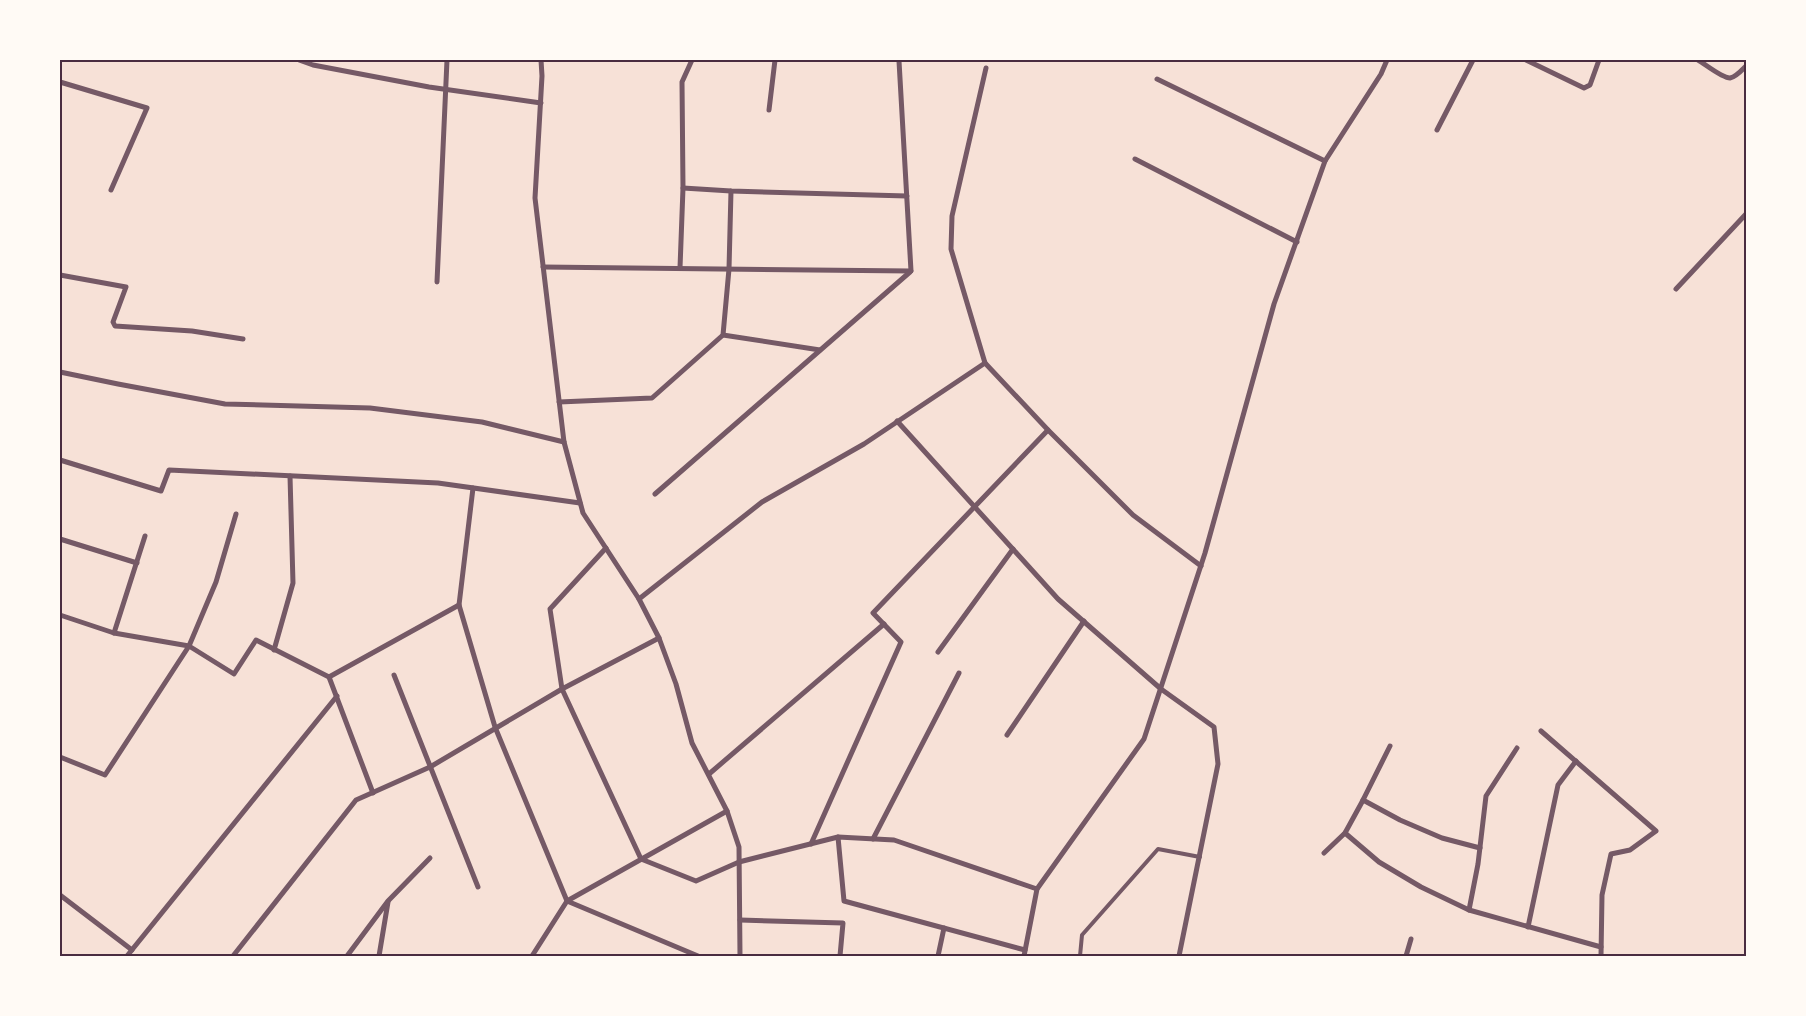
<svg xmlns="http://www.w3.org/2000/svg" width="1806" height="1016" font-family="'Sofia Sans Condensed',sans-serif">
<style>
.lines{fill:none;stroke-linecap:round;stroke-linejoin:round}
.service{stroke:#755966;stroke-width:4}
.minor{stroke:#755966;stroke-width:5}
.neatline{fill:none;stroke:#4a2c40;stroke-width:2}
</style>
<rect width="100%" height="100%" fill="#f7e1d7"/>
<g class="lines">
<path class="service" d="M1080,956L1082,935L1158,849L1200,857"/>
<g class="minor">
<path d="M299,60L313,65L429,87L541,103"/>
<path d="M541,60L542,76L535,198L564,442L583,513L639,599L659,638L676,684L692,743L727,811L739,847L740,956"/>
<path d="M1526,60L1584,88L1590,85L1599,60"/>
<path d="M1698,60C1705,64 1722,78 1730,78C1736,77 1742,70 1746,66"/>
<path d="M899,61L911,271"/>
<path d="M986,68L952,216L951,249L985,363L1048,430L1133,515L1201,566"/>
<path d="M1157,79L1325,161"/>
<path d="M60,82L147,108L111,190"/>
<path d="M769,110L775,60"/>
<path d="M1437,130L1473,60"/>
<path d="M1135,159L1297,242"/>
<path d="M683,188L731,191L907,196"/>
<path d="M543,267L911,271"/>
<path d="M680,268L683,188L682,82L692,60"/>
<path d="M60,275L126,287L113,322L115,326L192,331L243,339"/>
<path d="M437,282L447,60"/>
<path d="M1676,289L1746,214"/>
<path d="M723,335L820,350"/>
<path d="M60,372L118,384L225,404L370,408L482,422L564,442"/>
<path d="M559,402L652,398L723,335L729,269L731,191"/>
<path d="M897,421L1058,599L1161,689L1214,727L1218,764L1179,956"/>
<path d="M60,460L161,491L169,470L438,483L580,503"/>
<path d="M473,488L459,605L495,727L567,901L698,956"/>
<path d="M655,494L910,272"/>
<path d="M60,539L137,563"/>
<path d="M606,548L550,609L562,689L641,859L696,881L739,862L838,837L894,840L1037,889"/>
<path d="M639,599L762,502L864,444L985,363"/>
<path d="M60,615L114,633L189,646L234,674L256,640L329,677L373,793"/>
<path d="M114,633L145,536"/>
<path d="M274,650L293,583L290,476"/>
<path d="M938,652L1013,549"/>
<path d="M394,675L478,887"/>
<path d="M329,677L459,605"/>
<path d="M1541,731L1656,831L1630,850L1611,854L1602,895L1601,956"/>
<path d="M1007,735L1084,621"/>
<path d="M60,757L105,775L189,646L216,582L236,514"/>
<path d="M709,774L884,624"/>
<path d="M1363,800L1400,820L1442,838L1480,848"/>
<path d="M1345,833L1379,862L1421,887L1469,910L1601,947"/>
<path d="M838,837L844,901L1025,950"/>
<path d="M873,839L959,673"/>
<path d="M811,844L901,642L873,613L1048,430"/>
<path d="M1324,853L1345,833L1362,802L1390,746"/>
<path d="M60,895L132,950"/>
<path d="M1469,910L1478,864L1486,796L1517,748"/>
<path d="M740,920L843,923L840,956"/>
<path d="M1528,927L1558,785L1576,761"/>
<path d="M127,956L337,696"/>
<path d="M233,956L356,800L430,767L562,689L659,638"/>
<path d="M347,956L388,901L430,858"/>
<path d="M379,956L388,902"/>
<path d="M532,956L567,901L727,811"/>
<path d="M938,956L944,928"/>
<path d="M1024,956L1037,889L1144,739L1205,553L1274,304L1325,161L1381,74L1387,60"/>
<path d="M1406,956L1411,939"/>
</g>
</g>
<rect width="1806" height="1016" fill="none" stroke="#fffaf5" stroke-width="122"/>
<rect x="61" y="61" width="1684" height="894" class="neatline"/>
</svg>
